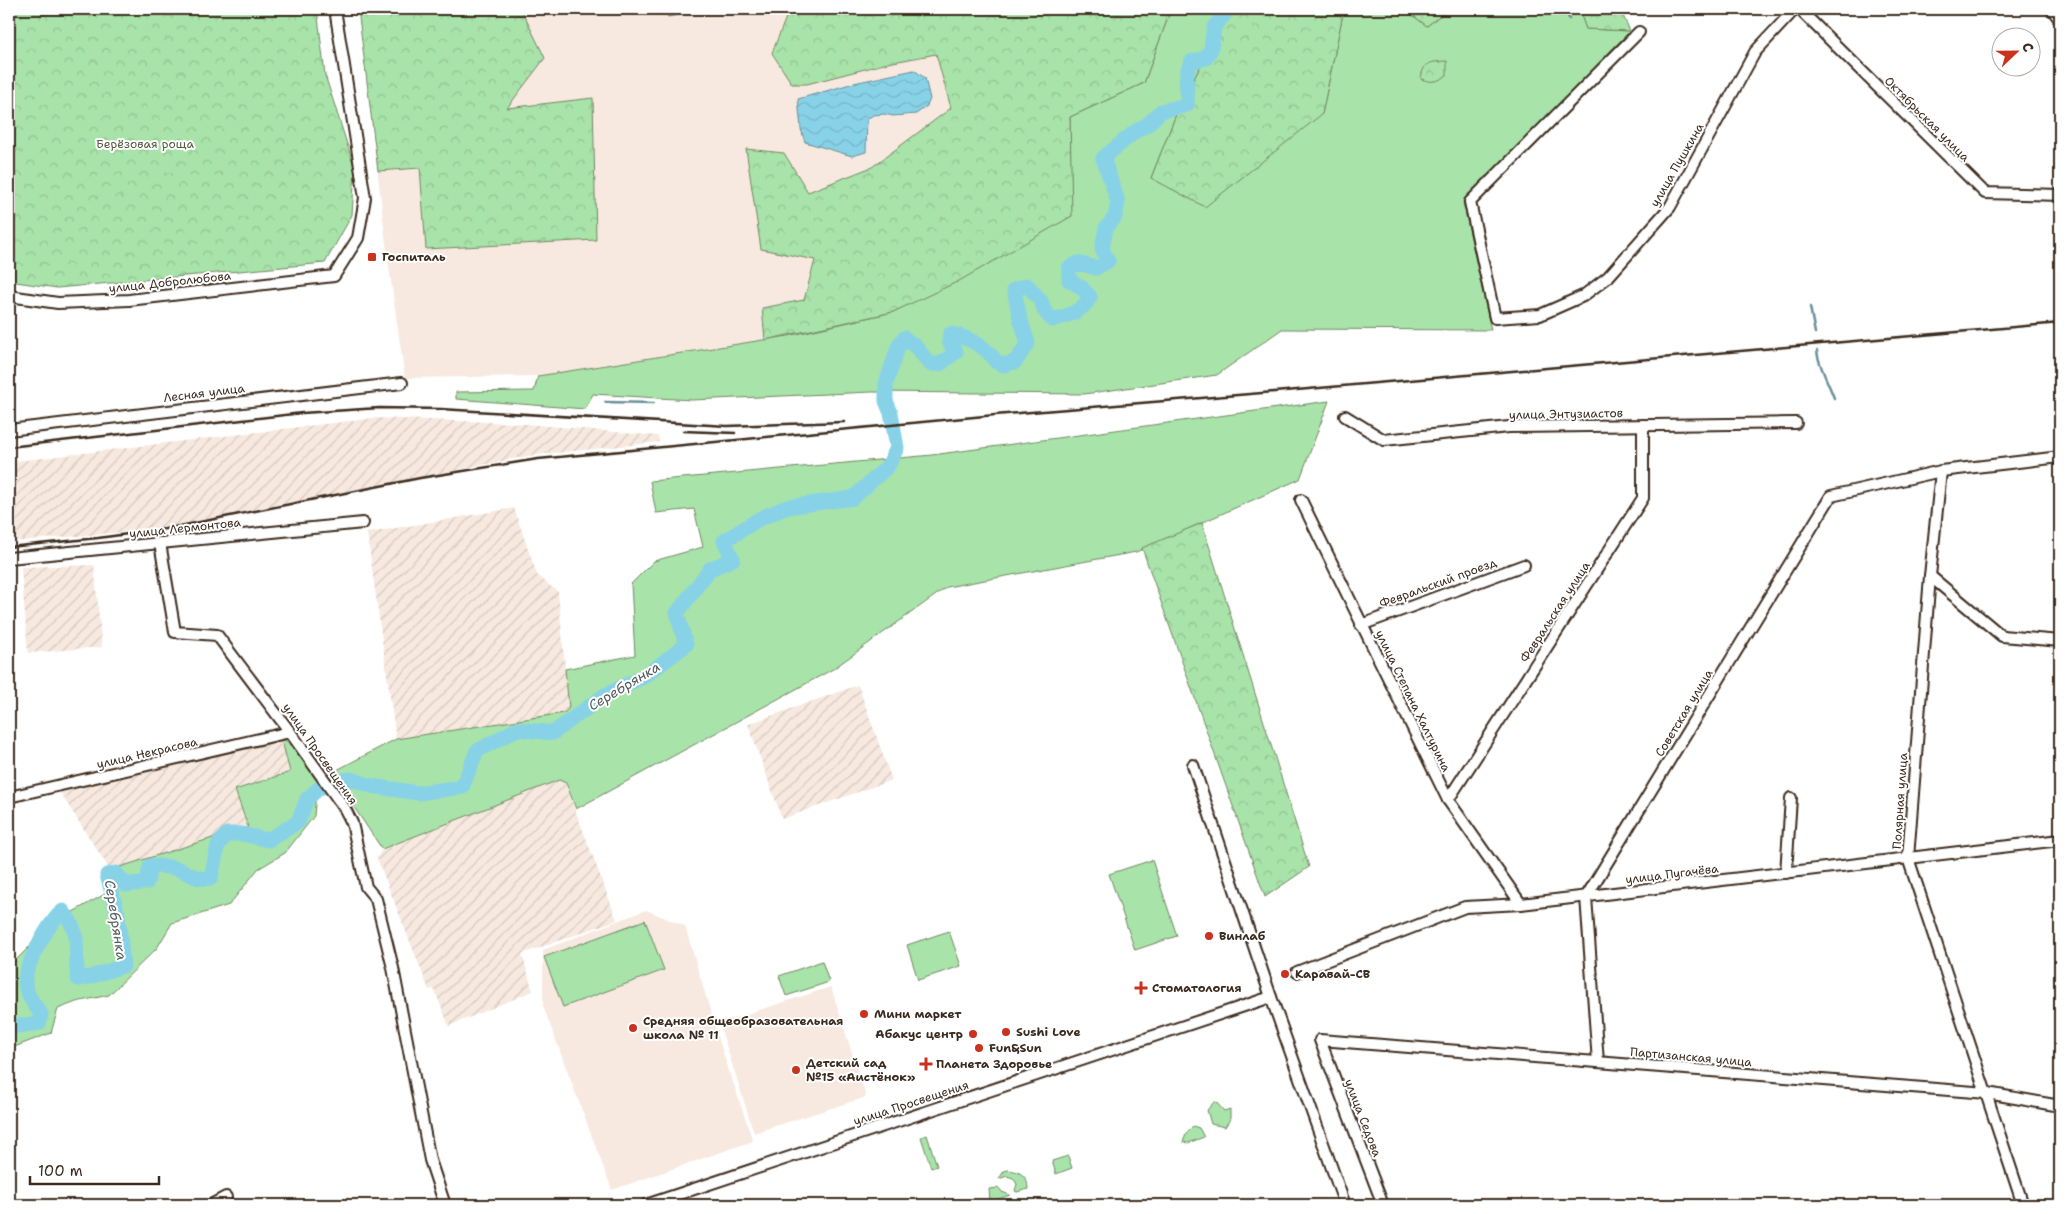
<svg xmlns="http://www.w3.org/2000/svg" width="2069" height="1214" font-family="'Shantell Sans',sans-serif">
<style>
.built{fill:#f7e9df}
.industrial{fill:url(#industrial-furrows)}
.green{fill:#a8e3a9;stroke:#728664}
.forest{fill:url(#forest-crowns);stroke:#728664}
.water{fill:url(#water-waves);stroke:#698f97}
.lines{fill:none;stroke-linecap:round;stroke-linejoin:round}
.stream{stroke:#698f97;stroke-width:2.5}
.river{stroke:#88d2e8;stroke-width:15}
.minor-casing{stroke:#3b2a1e;stroke-width:14}
.minor{stroke:#fff;stroke-width:10}
.rail{stroke:#3b2a1e;stroke-width:2.5}
.poi-dot{fill:#c8321e;stroke:#fff;stroke-width:2}
.labels{text-anchor:middle;stroke-width:4;stroke-linejoin:round;paint-order:stroke}
.street-label{font-size:12px;fill:#3b2a1e;stroke:#fff}
.park-label{font-size:12px;fill:#565841;stroke:#fff}
.poi-label{font-size:12px;font-weight:bold;fill:#3b2a1e;stroke:#fff;text-anchor:start}
.water-label{font-size:14px;font-style:italic;fill:#525c5b;stroke:#fff}
</style>
<defs>
<pattern id="industrial-furrows" width="10" height="10" patternUnits="userSpaceOnUse" patternTransform="scale(1.25)"><rect width="10" height="10" fill="#f7e9df"/><path d="M-1 1l2-2M0 10L10 0M9 11l2-2" fill="none" stroke="#d5c8bf"/></pattern>
<pattern id="forest-crowns" width="20" height="18" patternUnits="userSpaceOnUse" patternTransform="scale(1.25)"><rect width="20" height="18" fill="#a8e3a9"/><path d="M2 6a3 3 0 1 1 6 0M12 15a3 3 0 1 1 6 0" fill="none" stroke="#92c391"/></pattern>
<pattern id="water-waves" width="16" height="10" patternUnits="userSpaceOnUse" patternTransform="scale(1.25)"><rect width="16" height="10" fill="#88d2e8"/><path d="M0 5q4-4 8 0t8 0" fill="none" stroke="#76b4c7"/></pattern>
</defs>
<rect width="100%" height="100%" fill="#fff"/>
<filter id="ink" filterUnits="userSpaceOnUse"><feTurbulence type="fractalNoise" baseFrequency=".02" numOctaves="2"/><feDisplacementMap in="SourceGraphic" scale="10" xChannelSelector="R" yChannelSelector="G"/><feConvolveMatrix kernelMatrix="1 2 1 2 8 2 1 2 1" color-interpolation-filters="sRGB"/></filter>
<g filter="url(#ink)">
<g class="built">
<path d="M358,9H1620L1630,31L1463,202L1491,330L1282,329L788,336L538,376L405,378L388,260Z"/>
<path d="M646,910L685,926L722,1050L753,1141L612,1190L543,1006V950Z"/>
<path d="M831,987L866,1097L754,1133L719,1023Z"/>
</g>
<g class="industrial">
<path d="M374,418L516,423L658,436L659,442L527,456L203,521L158,529L9,542V462Z"/>
<path d="M514,508L537,575L558,592L569,708L564,713L396,739L367,533Z"/>
<path d="M94,565L102,647L28,653L21,567Z"/>
<path d="M858,685L892,780L782,819L748,724Z"/>
<path d="M281,737L290,772L236,790L248,827L110,870L59,791Z"/>
<path d="M559,780L565,783L617,920L522,954L533,991L449,1026L434,989L429,990L377,858L382,849Z"/>
</g>
<g class="green">
<path d="M1171,9H1231L1179,107L1151,178L1322,114L1344,9L1407,11L1427,26L1448,9H1579L1586,29L1630,31L1463,202L1491,330L1282,329L1217,375L1084,394L872,392L692,400L593,394L585,409L456,399V392L534,391L538,376L788,336L893,312L1071,216L1070,117L1144,83Z"/>
<path d="M1329,401L1300,479L1136,552L947,587L833,669L576,809L566,783L559,780L382,849L331,773L396,739L564,713L569,708L565,669L635,655L631,584L654,561L703,547L694,509L656,513L650,481L932,455Z"/>
<path d="M281,737L294,747L317,781L314,816L285,853L258,869L229,905L172,923L157,948L109,995L76,1002L58,1009L51,1033L9,1049V962L11,965L53,923L105,894L110,870L248,827L235,790L290,772Z"/>
<path d="M1152,860L1177,936L1135,950L1109,874Z"/>
<path d="M645,920L664,970L563,1007L544,957Z"/>
<path d="M949,931L961,966L918,980L907,945Z"/>
<path d="M822,961L829,982L786,996L779,976Z"/>
<path d="M1215,1101L1224,1111L1230,1109V1119L1225,1127L1211,1124L1207,1110Z"/>
<path d="M1193,1126L1199,1128L1204,1137L1188,1143L1183,1142L1187,1132Z"/>
<path d="M927,1135L937,1166L931,1168L921,1137Z"/>
<path d="M1068,1156L1072,1168L1056,1174L1052,1161Z"/>
<path d="M1008,1170C1020,1171 1028,1176 1028,1189L1017,1192L1015,1191L1017,1184L1013,1178L1007,1176L999,1179L1004,1171Z"/>
<path d="M999,1188L1002,1192L1010,1195L990,1202L989,1189Z"/>
</g>
<g class="forest">
<path d="M9,9H317L325,75L355,169L352,215L325,263L57,288L9,281Z"/>
<path d="M358,9H521L545,58L507,108L593,98L596,240L426,249L420,168L378,171Z"/>
<path d="M662,9H710L668,17Z"/>
<path d="M823,9H1171L1144,83L1070,117L1072,216L959,281L893,312L765,340L762,308L804,300L815,260L761,249L746,149L784,153L808,192L872,167L951,108L936,54L888,63L807,84H792L772,53L787,15Z"/>
<path d="M1231,9H1448L1427,26L1407,11L1344,9L1322,114L1205,207L1151,178L1179,107Z"/>
<path d="M1579,9H1620L1630,31L1586,29Z"/>
<path d="M1447,61V75C1437,82 1433,83 1421,79C1423,61 1432,62 1447,61Z"/>
<path d="M1202,523L1309,867L1265,897L1142,548Z"/>
</g>
<path class="water" d="M914,70L925,78L930,99L927,106L916,114L893,116L885,114L873,115L867,119L866,152L852,156L805,142L801,129L798,99L854,83Z"/>
<g class="lines">
<g class="stream">
<path d="M1566,9L1569,19"/>
<path d="M1810,307L1815,333"/>
<path d="M1817,351C1818,364 1829,384 1834,398"/>
<path d="M605,402L654,403"/>
</g>
<path class="river" d="M9,1027L39,1023L41,1014C34,1004 24,992 25,979C27,963 50,920 63,911C84,937 73,950 78,979L90,977L123,966L118,915L107,875L116,873L126,885L147,882L150,866C159,866 168,866 178,869C193,874 194,880 211,878L218,845L227,834H242L268,840L298,822L307,799L318,789L333,782L351,779L371,786L418,793L462,787L477,751L517,729L553,733L605,695L645,676L686,645L677,613L710,569L733,559L724,541L759,519L787,507L853,498L888,466L897,448L891,413L886,401V384L898,347L904,338L915,346L930,364H940L956,352L949,342L950,334C968,337 987,347 996,362L1004,365L1015,362L1028,343L1020,318L1014,290L1027,285L1041,301L1044,310L1052,320C1067,316 1083,312 1090,297L1081,287L1069,280V268L1078,263L1096,268L1108,261L1102,249L1106,228L1115,217L1118,202L1103,158L1136,131L1148,124L1161,111L1187,105C1189,86 1182,82 1191,62L1206,58L1211,49L1214,27L1229,9"/>
<g class="minor-casing">
<g id="minor">
<path d="M1799,9L1985,193L2060,195"/>
<path d="M2052,9L2060,20"/>
<path d="M1639,32L1470,202L1495,318L1540,315L1583,296L1608,277L1670,207L1755,52L1795,9"/>
<path d="M9,296L58,303L129,300L334,276L358,238L365,198L335,9"/>
<path d="M1345,416L1384,440L1509,427L1796,423"/>
<path d="M9,430L402,383"/>
<path d="M1941,471L1930,576L1908,858L2023,1205"/>
<path d="M1301,500L1448,800L1521,904"/>
<path d="M160,543L175,632L217,635L290,732L345,809L352,823L366,887L376,899L393,968L430,1160L445,1205"/>
<path d="M9,558L363,523"/>
<path d="M1930,576L2002,636L2060,641"/>
<path d="M1361,625L1524,565"/>
<path d="M1193,765L1271,997L1345,1205"/>
<path d="M9,797L290,732"/>
<path d="M1448,800L1643,498V425"/>
<path d="M1786,873L1791,798"/>
<path d="M1297,972L1465,907L1521,904L2060,840"/>
<path d="M1598,1062L1586,897L1831,496L1941,471L2060,457"/>
<path d="M211,1205L226,1197"/>
<path d="M646,1205L1271,997"/>
<path d="M1383,1205L1320,1040L1987,1093L2060,1106"/>
</g>
</g>
<use href="#minor" class="minor"/>
<g class="rail">
<path d="M683,431L735,433"/>
<path d="M9,447L302,413L379,408L441,409L727,426L844,422"/>
<path d="M9,547L98,538L165,529L420,478L538,459L995,415L1274,392L2060,323"/>
</g>
</g>
</g>
<g class="poi-dot">
<rect x="367" y="252" width="10" height="10" rx="2.5"/>
<circle cx="1209" cy="936" r="5"/>
<circle cx="1285" cy="974" r="5"/>
<path d="M1138.5 980.5h5v5h5v5h-5v5h-5v-5h-5v-5h5z"/>
<circle cx="864" cy="1014" r="5"/>
<circle cx="633" cy="1028" r="5"/>
<circle cx="1006" cy="1032" r="5"/>
<circle cx="973" cy="1034" r="5"/>
<circle cx="979" cy="1048" r="5"/>
<path d="M923.5 1056.5h5v5h5v5h-5v5h-5v-5h-5v-5h5z"/>
<circle cx="796" cy="1070" r="5"/>
</g>
<g class="labels">
<g class="street-label">
<text transform="translate(1927 119) rotate(45)" y="4">Октябрьская улица</text>
<text transform="translate(1677 165) rotate(-60)" y="4">улица Пушкина</text>
<text transform="translate(170 282) rotate(-6)" y="4">улица Добролюбова</text>
<text transform="translate(204 393) rotate(-7)" y="4">Лесная улица</text>
<text transform="translate(1566 414) rotate(-1)" y="4">улица Энтузиастов</text>
<text transform="translate(185 528) rotate(-6)" y="4">улица Лермонтова</text>
<text transform="translate(1438 583) rotate(-20)" y="4">Февральский проезд</text>
<text transform="translate(1555 612) rotate(-57)" y="4">Февральская улица</text>
<text transform="translate(1413 701) rotate(64)" y="4">улица Степана Халтурина</text>
<text transform="translate(1684 713) rotate(-59)" y="4">Советская улица</text>
<text transform="translate(147 753) rotate(-13)" y="4">улица Некрасова</text>
<text transform="translate(320 754) rotate(55)" y="4">улица Просвещения</text>
<text transform="translate(1900 801) rotate(-86)" y="4">Полярная улица</text>
<text transform="translate(1672 874) rotate(-7)" y="4">улица Пугачёва</text>
<text transform="translate(1691 1057) rotate(5)" y="4">Партизанская улица</text>
<text transform="translate(911 1103) rotate(-18)" y="4">улица Просвещения</text>
<text transform="translate(1363 1118) rotate(69)" y="4">улица Седова</text>
</g>
<g class="park-label">
<text x="145" y="148">Берёзовая роща</text>
</g>
<g class="poi-label">
<text x="382" y="261">Госпиталь</text>
<text x="1219" y="940">Винлаб</text>
<text x="1295" y="978">Каравай-СВ</text>
<text x="1152" y="992">Стоматология</text>
<text x="874" y="1018">Мини маркет</text>
<text x="643" y="1025">Средняя общеобразовательная<tspan x="643" dy="14">школа № 11</tspan></text>
<text x="1016" y="1036">Sushi Love</text>
<text x="963" y="1038" text-anchor="end">Абакус центр</text>
<text x="989" y="1052">Fun&amp;Sun</text>
<text x="806" y="1067">Детский сад<tspan x="806" dy="14">№15 «Аистёнок»</tspan></text>
<text x="936" y="1068">Планета Здоровье</text>
</g>
<g class="water-label">
<text transform="translate(624 686) rotate(-31)" y="5">Серебрянка</text>
<text transform="translate(116 920) rotate(81)" y="5">Серебрянка</text>
</g>
</g>
<rect width="2069" height="1214" fill="none" stroke="#fff" stroke-width="30"/>
<rect x="15" y="15" width="2039" height="1184" fill="none" stroke="#3b2a1e" stroke-width="2" filter="url(#ink)"/>
<g transform="translate(2016 52) rotate(68)"><circle r="24" fill="#ffffff" stroke="#b1aaa5"/>
<path d="M0-4L9 19L0 12L-9 19Z" fill="#c8321e"/>
<text y="-8" font-size="14" font-weight="bold" text-anchor="middle" fill="#3b2a1e">С</text>
</g>
<path d="M30 1176v8h129v-8" fill="none" stroke="#3b2a1e" stroke-width="2.5"/>
<text x="38" y="1176" font-size="15" fill="#3b2a1e" stroke="#ffffff" stroke-width="4" paint-order="stroke">100 m</text>
</svg>
